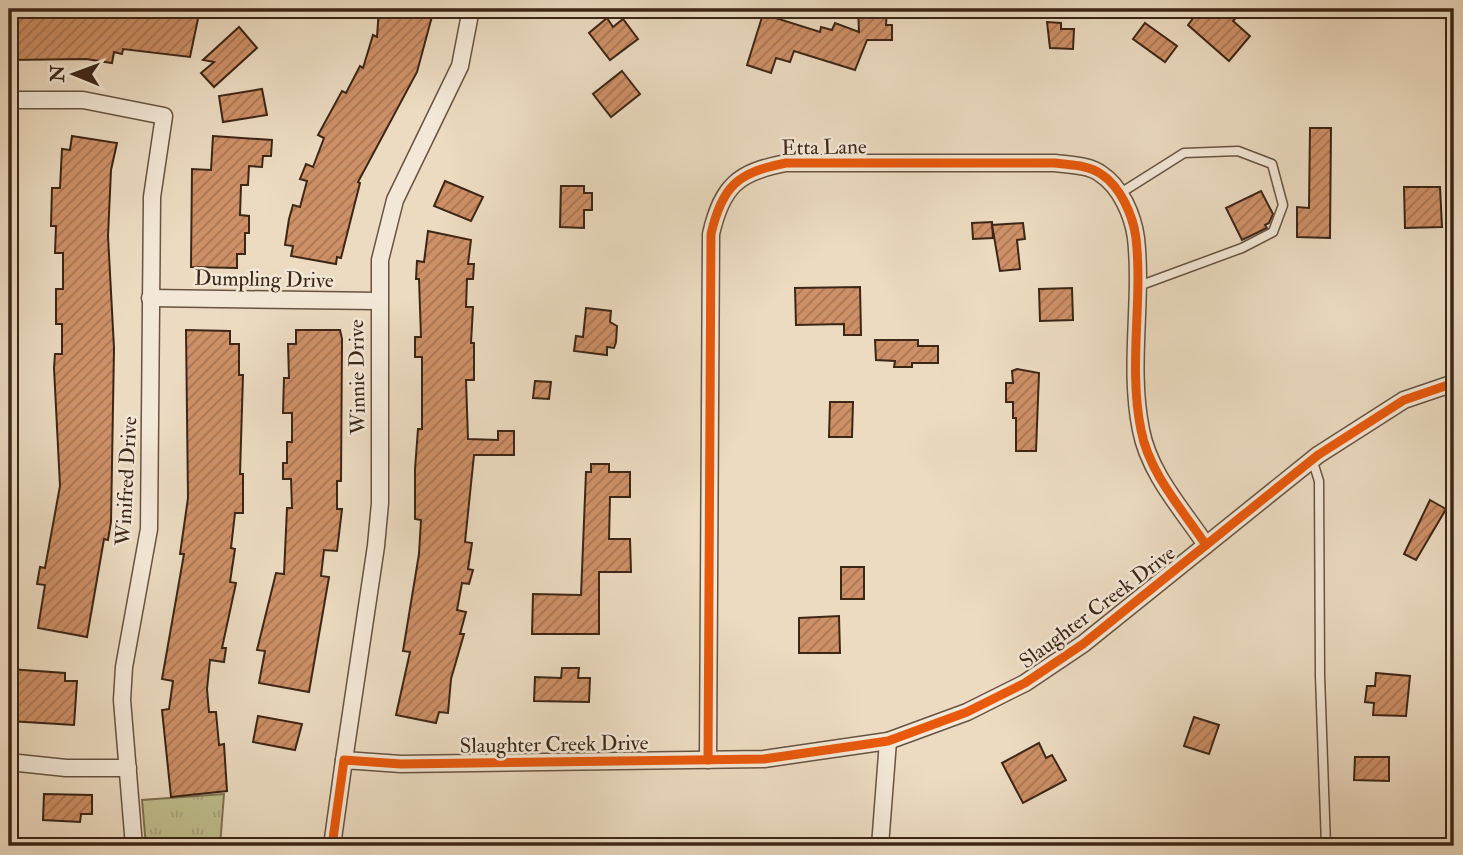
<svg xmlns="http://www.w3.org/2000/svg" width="1463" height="855" font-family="'IM FELL Double Pica',serif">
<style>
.park{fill:url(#park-tufts);stroke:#7e7252;stroke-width:2}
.building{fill:url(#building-hatch);stroke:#3c2616;stroke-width:2}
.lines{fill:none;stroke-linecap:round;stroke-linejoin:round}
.lane-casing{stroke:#685341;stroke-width:11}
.street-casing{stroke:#685341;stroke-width:19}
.lane{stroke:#f3e8d7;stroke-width:8}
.street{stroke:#f3e8d7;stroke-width:16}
.cycleway-casing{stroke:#f3e8d7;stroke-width:13}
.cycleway{stroke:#e8590c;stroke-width:9}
.labels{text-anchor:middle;stroke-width:5;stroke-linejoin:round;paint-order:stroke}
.street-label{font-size:21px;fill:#3c2616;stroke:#f3e8d7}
</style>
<defs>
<pattern id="park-tufts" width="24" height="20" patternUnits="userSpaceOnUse" patternTransform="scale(1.75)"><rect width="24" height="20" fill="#bfbe8e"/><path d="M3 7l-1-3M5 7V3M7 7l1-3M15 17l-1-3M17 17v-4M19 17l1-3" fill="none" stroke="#a5a37a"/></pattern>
<pattern id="building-hatch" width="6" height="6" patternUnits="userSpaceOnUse" patternTransform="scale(1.75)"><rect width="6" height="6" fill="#ce9067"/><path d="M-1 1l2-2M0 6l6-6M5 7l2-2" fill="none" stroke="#a87554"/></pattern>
</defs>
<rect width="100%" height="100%" fill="#ecdbc1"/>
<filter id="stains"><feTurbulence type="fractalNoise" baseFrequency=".00286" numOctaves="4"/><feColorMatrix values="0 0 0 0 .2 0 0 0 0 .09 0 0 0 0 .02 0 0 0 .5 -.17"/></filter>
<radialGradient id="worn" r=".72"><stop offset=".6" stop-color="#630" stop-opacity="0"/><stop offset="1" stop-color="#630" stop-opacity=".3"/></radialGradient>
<path class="park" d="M224,794L220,846H146L142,800Z"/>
<g class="building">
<path d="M112,9L137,12L138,9H200L190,57L123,49L122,54L114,52L112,63L86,59L9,60V10Z"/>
<path d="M379,9H434L417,72L358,182L360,183L341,258L337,257L336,264L291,256L293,246L285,245L289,219L293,205L300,207L307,181L300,179L306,164L313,167L324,138L318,135L342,91L346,93L360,66L363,68L373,35L377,37Z"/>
<path d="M858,9H887L886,25H892V40H867L855,70L794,51L790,62L776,58L771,73L747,65L763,14L820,32L821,27L832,30L835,23L859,32Z"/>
<path d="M1200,9H1206L1213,15L1219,9H1244L1233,21L1250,36L1229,61L1188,25Z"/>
<path d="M607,18L613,27L623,19L638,39L610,60L589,33Z"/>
<path d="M1047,22L1061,23V29H1074L1073,49L1050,48Z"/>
<path d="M1145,23L1177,46L1165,62L1133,39Z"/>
<path d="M239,27L257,48L214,87L201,73L214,62L203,60Z"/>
<path d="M622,71L640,94L611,117L593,94Z"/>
<path d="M262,89L267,115L223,122L219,96Z"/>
<path d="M1310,128H1331L1330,238L1297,237V207L1309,208Z"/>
<path d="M72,136L117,143L111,170L108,236L114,348L111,522L108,540L104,539L87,637L38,628L45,585L37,584L40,567L45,568L60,486L54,368L55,354H62V324H56V289H63V253H55L56,226H51L52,188H60L62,149L70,150Z"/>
<path d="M213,136L272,140L271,156H263L262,167L249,166L248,185H241L240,215L249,216V233H245V254H237V268L191,267L192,169L211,170Z"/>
<path d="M445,181L483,197L471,221L434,206Z"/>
<path d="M561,186H584V193H592V210H584V228L560,227Z"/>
<path d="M1404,187H1440L1442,227L1405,228Z"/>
<path d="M1261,191L1273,214L1269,223L1265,225L1267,228L1242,240L1226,208Z"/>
<path d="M992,222L993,238L973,239L972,223Z"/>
<path d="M1023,223L1025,239L1017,240L1020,269L1000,271L992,225Z"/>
<path d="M428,231L471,240L468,264H474L473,279H467L466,307H473L471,343H474V380H466L468,439L498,440V431H514V455H474L465,542L472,543L468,569L473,570L469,584L462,583L457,610L466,612L460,634H464L451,679L448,713L439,712L436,723L396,715L410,652L403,651L419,554L421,520L415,519V469L418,429H422V357H415V337H421L419,279H416L417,261L424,262Z"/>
<path d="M860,287L861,335H844V324L796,325L795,288Z"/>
<path d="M1072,288L1073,320L1040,321L1039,289Z"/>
<path d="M586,308L611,311L610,322L617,326L616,342L614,348L607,347V355L574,351L576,336L583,337Z"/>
<path d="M186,330L230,331V344H239V375H243L240,474H243V513H235L231,548L235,549L230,582L236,583L222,648H226L224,662L210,660L207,689L209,712H216L219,745L224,744L227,791L171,797L162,710L169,709L173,681L162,679L184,554H180L188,498Z"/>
<path d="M296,330H340L342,339L341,481H337V509H342L337,551L324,550L321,576L329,577L309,692L259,683L265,651L257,650L276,573L284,574L287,508H292L291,479H283V463H287V442H292V413H283L284,378H289L288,344H296Z"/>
<path d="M875,340H918V346H938V363H912V367H894L895,361L876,360Z"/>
<path d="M1017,369L1039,373L1036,451H1016V418H1013V402H1006V383H1013L1012,371Z"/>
<path d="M535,381L551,382L549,399L533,398Z"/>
<path d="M830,402H853L852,437H829Z"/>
<path d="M591,464H609V472H630V497H610L609,539H630L631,572H599V634H532L533,594L581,595L586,472H591Z"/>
<path d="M1430,500L1446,509L1416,560L1404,554Z"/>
<rect x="841" y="567" width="23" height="32"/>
<path d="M839,616L840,653H799V618Z"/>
<path d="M562,668H579L578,678H590L589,702L534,701L535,677L561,678Z"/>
<path d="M9,669L65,673V681H77L74,725L9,721Z"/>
<path d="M1376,673L1410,676L1406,716L1373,715L1374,703L1365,702L1367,686H1375Z"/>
<path d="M258,716L302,724L295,750L253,742Z"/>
<path d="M1194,717L1219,725L1209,754L1184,746Z"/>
<path d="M1039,743L1046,758L1052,755L1066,780L1023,803L1002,763Z"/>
<path d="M1355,757H1389V781L1354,780Z"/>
<path d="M44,794L92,795V814H81L80,822L43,820Z"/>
</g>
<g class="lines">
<g class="lane-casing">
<g id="lane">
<path d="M1119,194L1184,153L1238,151L1272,164L1283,205L1273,232L1242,248L1136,287"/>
<path d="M1312,459L1319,481L1320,676L1326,846"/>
</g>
</g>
<g class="street-casing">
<g id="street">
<path d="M9,100H83L164,116L152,197L149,529L124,667L122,700L134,846"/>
<path d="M150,298L377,301"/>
<path d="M344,760L376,546L380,503V260L395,200L460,66L471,9"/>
<path d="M708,760L711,234C722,186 738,172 786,163H1055C1070,165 1089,165 1101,174C1121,187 1133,216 1136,238C1143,302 1128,366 1141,430C1149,473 1182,509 1206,545"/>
<path d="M9,762L66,768H128"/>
<path d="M332,846L344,760L401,764L764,759L888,741L967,712L1025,683L1083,644L1318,455L1404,400L1454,383"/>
<path d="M880,846L888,741"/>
</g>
</g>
<use href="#lane" class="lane"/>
<use href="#street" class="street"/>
<g class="cycleway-casing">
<g id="cycleway">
<path d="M708,760L711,234C722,186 738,172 786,163H1055C1070,165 1089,165 1101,174C1121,187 1133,216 1136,238C1143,302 1128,366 1141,430C1149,473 1182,509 1206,545"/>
<path d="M332,846L344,760L401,764L764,759L888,741L967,712L1025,683L1083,644L1318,455L1404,400L1454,383"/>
</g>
</g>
<use href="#cycleway" class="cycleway"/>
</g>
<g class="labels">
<g class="street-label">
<text transform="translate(824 147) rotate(-1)" y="7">Etta Lane</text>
<text transform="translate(264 279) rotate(1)" y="7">Dumpling Drive</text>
<text transform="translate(357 377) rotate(-91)" y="7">Winnie Drive</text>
<text transform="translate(126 481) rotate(-87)" y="7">Winifred Drive</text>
<text transform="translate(1097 607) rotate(-37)" y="7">Slaughter Creek Drive</text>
<text transform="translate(554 744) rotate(-1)" y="7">Slaughter Creek Drive</text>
</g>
</g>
<rect width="1463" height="855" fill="none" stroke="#ecdbc1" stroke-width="35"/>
<rect x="10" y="10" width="1442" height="834" fill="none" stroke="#3c2616" stroke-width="3.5"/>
<rect x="18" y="18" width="1428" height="820" fill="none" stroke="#3c2616" stroke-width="2"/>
<g transform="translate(74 74) rotate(271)" stroke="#f3e8d7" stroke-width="5" paint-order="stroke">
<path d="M0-5L12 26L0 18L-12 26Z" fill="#3c2616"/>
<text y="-10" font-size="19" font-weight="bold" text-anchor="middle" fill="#3c2616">N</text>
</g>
<rect width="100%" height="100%" filter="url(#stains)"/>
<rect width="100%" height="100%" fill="url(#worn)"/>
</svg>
